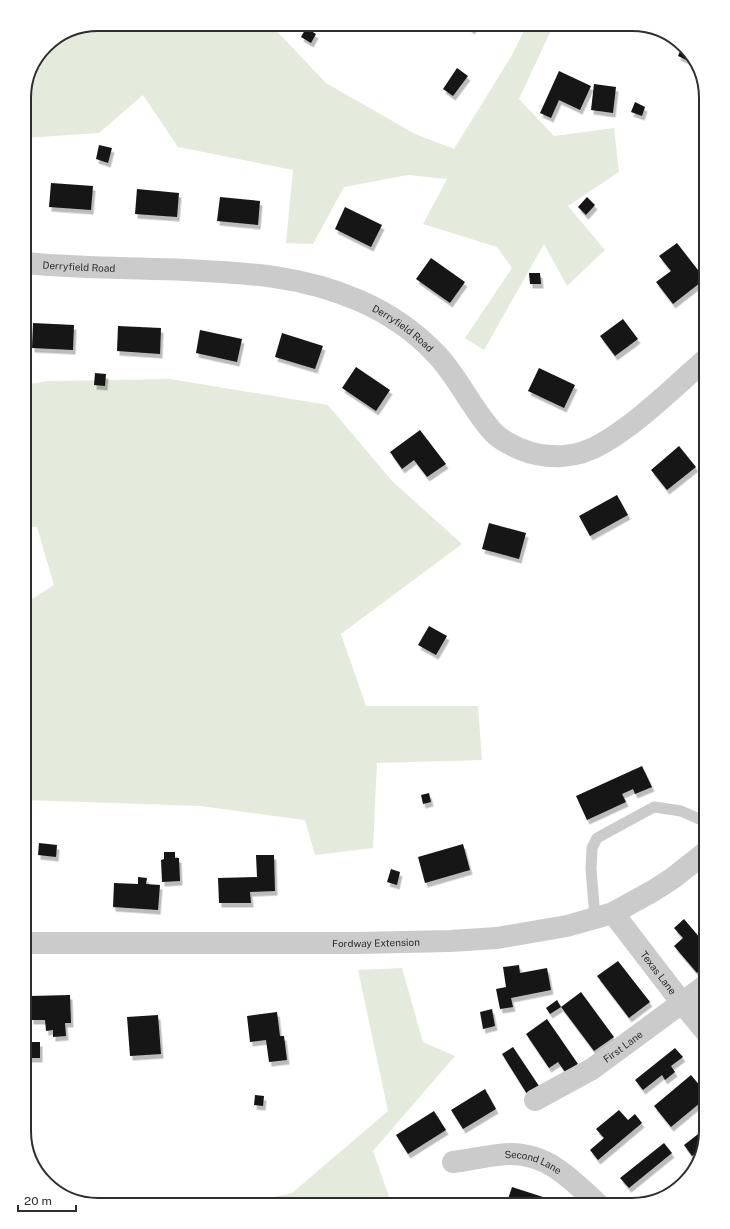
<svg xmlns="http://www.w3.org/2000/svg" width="730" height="1229" font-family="'Public Sans',sans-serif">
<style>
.green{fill:#e4ebdc}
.building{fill:#151515;filter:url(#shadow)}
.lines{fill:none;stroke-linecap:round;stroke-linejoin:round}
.service{stroke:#cbcbcb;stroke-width:11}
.minor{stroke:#cbcbcb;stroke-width:22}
.tertiary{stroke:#cbcbcb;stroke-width:22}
.labels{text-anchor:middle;stroke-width:4;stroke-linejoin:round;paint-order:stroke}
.street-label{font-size:10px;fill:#2e2e2e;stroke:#fff}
.rim{fill:none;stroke:#2e2e2e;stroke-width:2}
</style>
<defs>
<filter id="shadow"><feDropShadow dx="2.5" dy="4.5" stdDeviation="0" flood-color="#0004"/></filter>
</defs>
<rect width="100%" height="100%" fill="#fff"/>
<g class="green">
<path d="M98,24H270L326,83L415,134L454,149L512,55L527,24H554L519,99L554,136L614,128L619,172L568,206L605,250L567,286L544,244L484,350L465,338L512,268L497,247L423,224L447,179L408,175L344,187L313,244L286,243L293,170L178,147L143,95L99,133L24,138V93L46,45L70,30Z"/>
<path d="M170,379L328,405L392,481L462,544L341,634L366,706H478L482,760L377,763L373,848L315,855L305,820L200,806L24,800V604L54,585L37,527L24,526V385L48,381Z"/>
<path d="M402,968L423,1042L455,1056L373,1151L392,1205H240L292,1193L388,1111L358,970Z"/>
</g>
<g class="building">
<path d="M465,24H477L472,30Z"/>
<path d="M306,28L316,34L311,43L301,37Z"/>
<path d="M682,46L698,65L699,66L678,56Z"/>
<path d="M457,68L468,76L453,96L443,89Z"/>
<path d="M559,71L591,86L580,110L559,100L551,118L540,113Z"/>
<path d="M594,84L616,87L613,113L591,110Z"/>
<path d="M635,102L645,107L642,116L631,112Z"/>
<path d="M99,145L112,148L108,163L96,159Z"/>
<path d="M51,183L93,186L91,210L49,207Z"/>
<path d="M137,189L179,193L177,217L135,214Z"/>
<path d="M220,197L260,201L258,225L217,221Z"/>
<path d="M587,197L595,205L586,215L578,207Z"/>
<path d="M345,207L382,225L371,247L335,229Z"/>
<path d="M677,243L705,279L673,304L656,282L671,271L659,256Z"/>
<path d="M431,258L465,282L450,303L416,279Z"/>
<path d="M529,273H540L541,284H530Z"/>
<path d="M623,319L638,339L615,356L600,336Z"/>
<path d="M33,323L74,325L73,350L32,348Z"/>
<path d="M118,326L161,328L160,354L117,351Z"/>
<path d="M200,330L242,339L237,362L196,353Z"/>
<path d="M282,333L323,346L315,369L275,357Z"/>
<path d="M356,367L390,390L376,411L342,388Z"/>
<path d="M539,368L575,385L564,408L528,391Z"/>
<path d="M95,373L106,374L105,386L94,385Z"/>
<path d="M420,430L446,464L427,477L414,460L402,469L390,452Z"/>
<path d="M679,446L696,467L667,490L651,470Z"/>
<path d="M617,495L628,515L590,536L579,516Z"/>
<path d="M489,523L526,533L519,559L482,549Z"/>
<path d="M429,626L447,636L436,655L418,645Z"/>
<path d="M642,766L652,787L635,794L633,789L622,794L626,802L587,820L576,796Z"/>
<path d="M429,793L431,802L423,804L421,795Z"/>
<path d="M39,843L57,845L56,857L38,855Z"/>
<path d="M463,844L470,870L425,883L418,857Z"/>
<path d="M164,852H175V858H179L180,881L162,882L161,860L164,859Z"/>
<path d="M256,855H274L275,891L250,892L251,903H219L218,878L257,877Z"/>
<path d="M391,869L400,872L397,885L387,882Z"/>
<path d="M138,877L147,878L146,884L160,885L158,910L113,907L114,883L138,884Z"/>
<path d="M706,895V908L700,900Z"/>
<path d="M684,919L706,945V965L697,973L674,946L683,938L674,928Z"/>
<path d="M618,961L650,1002L629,1018L597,976Z"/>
<path d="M519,965L520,973L547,968L551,990L511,998L513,1007L500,1009L496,989L506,987L503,967Z"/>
<path d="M581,992L614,1037L594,1051L561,1007Z"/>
<path d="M70,995L71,1023H65L66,1036L53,1037V1030L46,1031L45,1020H31L30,996Z"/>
<path d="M557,1000L561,1007L550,1014L546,1008Z"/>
<path d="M492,1009L495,1026L483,1029L480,1012Z"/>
<path d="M277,1012L280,1036H284L287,1060L269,1062L266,1040L250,1042L247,1016Z"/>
<path d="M158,1015L161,1054L130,1056L127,1017Z"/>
<path d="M547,1019L578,1064L565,1072L558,1062L549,1068L526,1034Z"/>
<rect x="26" y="1042" width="14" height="16"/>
<path d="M513,1047L539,1086L527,1094L502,1054Z"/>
<path d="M675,1048L683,1057L671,1066L675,1072L665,1080L662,1075L643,1090L635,1080Z"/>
<path d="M691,1075L706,1093V1098L671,1127L654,1106Z"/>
<path d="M485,1089L496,1109L463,1129L451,1110Z"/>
<path d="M255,1095L264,1096L263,1106L254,1105Z"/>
<path d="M619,1110L628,1120L635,1114L642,1123L598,1160L590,1150L604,1138L596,1129Z"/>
<path d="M434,1111L446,1130L408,1154L396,1135Z"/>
<path d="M706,1128L701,1149L692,1156L684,1145Z"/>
<path d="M664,1143L672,1153L629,1188L620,1178Z"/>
<path d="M512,1187L546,1198L544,1205H506Z"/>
<path d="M480,1199L481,1205H435V1202Z"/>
</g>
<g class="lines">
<path class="service" d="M595,918L591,869L592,848L597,838L654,807L681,811L706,822"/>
<g class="minor">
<path id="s1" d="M24,263C78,268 132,268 185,270C247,273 300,275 358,300C388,313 416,332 438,356C459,379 472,409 493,432C500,440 511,445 520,449C547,460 577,459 603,443C639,422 674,387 706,359"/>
<path id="s2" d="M613,913L682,1003L706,1032"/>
<path id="s3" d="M535,1100L592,1069L706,985"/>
<path id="s4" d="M453,1162C470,1160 495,1154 511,1154C549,1154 573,1181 599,1205"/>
</g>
<path class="tertiary" id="s5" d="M24,943H359L450,941L497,938L567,926L613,913L653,891L673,878L706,852"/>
</g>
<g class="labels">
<g class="street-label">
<text dy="4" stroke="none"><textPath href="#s1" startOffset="55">Derryfield Road</textPath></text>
<text dy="4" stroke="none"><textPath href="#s1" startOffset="391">Derryfield Road</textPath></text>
<text dy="4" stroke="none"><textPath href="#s5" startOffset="352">Fordway Extension</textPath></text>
<text dy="4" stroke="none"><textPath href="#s2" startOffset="75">Texas Lane</textPath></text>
<text dy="4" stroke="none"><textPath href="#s3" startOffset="103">First Lane</textPath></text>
<text dy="4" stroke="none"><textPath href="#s4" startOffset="82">Second Lane</textPath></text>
</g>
</g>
<path d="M0 0H730V1229H0ZM98 31H632A67 67 0 0 1 699 98V1131A67 67 0 0 1 632 1198H98A67 67 0 0 1 31 1131V98A67 67 0 0 1 98 31Z" fill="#fff" fill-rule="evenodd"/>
<path class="rim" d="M98 31H632A67 67 0 0 1 699 98V1131A67 67 0 0 1 632 1198H98A67 67 0 0 1 31 1131V98A67 67 0 0 1 98 31Z"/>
<path d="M18 1205v6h58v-6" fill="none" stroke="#2e2e2e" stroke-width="2"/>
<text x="24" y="1205" font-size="12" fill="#2e2e2e" stroke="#ffffff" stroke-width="3" paint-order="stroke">20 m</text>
</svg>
